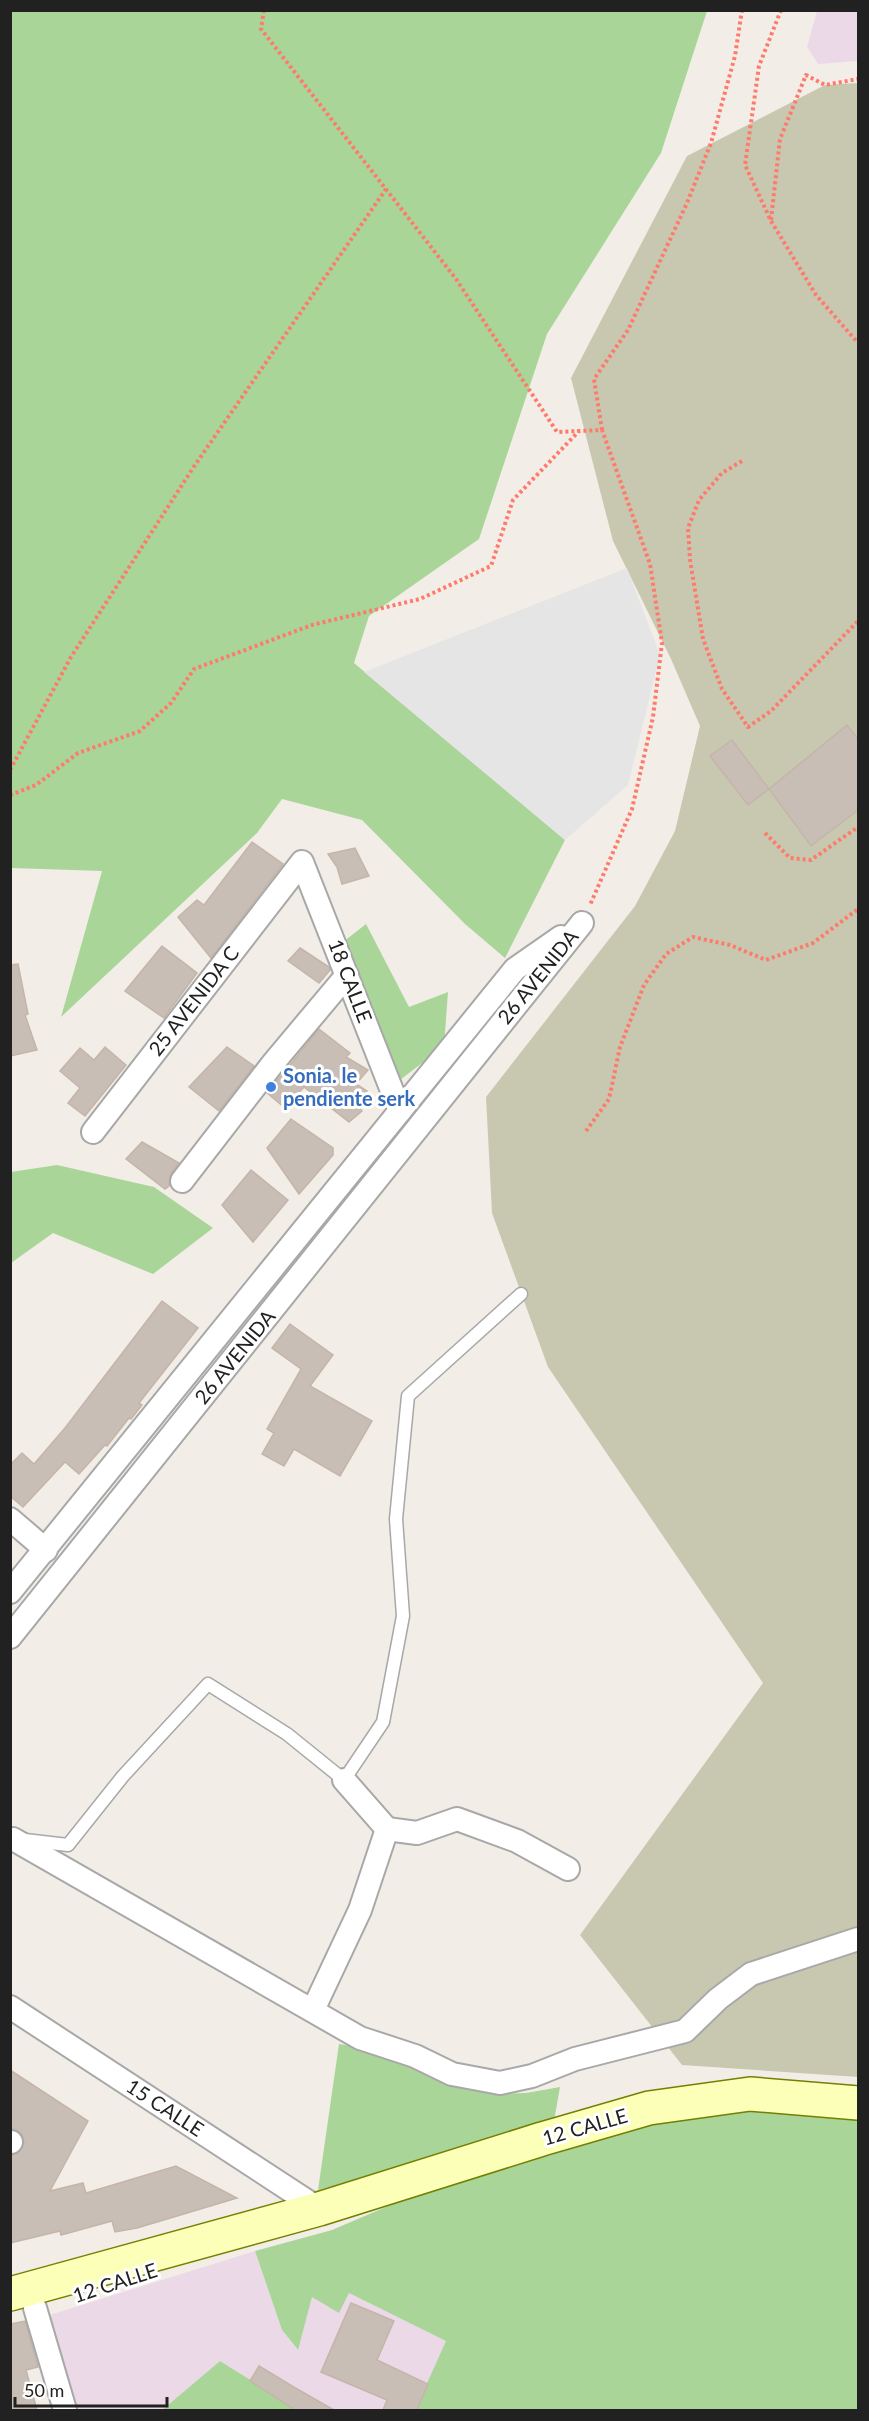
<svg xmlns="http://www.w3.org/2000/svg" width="869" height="2421" font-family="Lato,sans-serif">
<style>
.industrial{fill:#ecd9e8}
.construction{fill:#c8c8b1}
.forest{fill:#aad599}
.parking{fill:#e5e5e5}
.building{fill:#c8beb6;stroke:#c5b5a8;stroke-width:1.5}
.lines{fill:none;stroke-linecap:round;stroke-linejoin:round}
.lane-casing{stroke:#a8a8a8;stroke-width:15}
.street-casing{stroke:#a8a8a8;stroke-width:26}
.secondary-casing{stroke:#738000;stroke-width:36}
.path{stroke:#ff7a6b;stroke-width:4;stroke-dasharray:3 3;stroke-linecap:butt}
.lane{stroke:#fff;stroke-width:12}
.street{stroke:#fff;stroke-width:22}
.secondary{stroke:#fbffb8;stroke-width:33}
.shop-dot{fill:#3f7fe0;stroke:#fff;stroke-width:2}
.labels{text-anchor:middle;stroke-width:6;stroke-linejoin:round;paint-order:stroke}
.street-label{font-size:20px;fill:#212121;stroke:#fff}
.shop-label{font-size:20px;font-weight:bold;fill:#366cbe;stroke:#fff;text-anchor:start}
</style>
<rect width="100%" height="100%" fill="#f2eee7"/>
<g class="industrial">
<path d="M817,11H858V61L818,64L807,47Z"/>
<path d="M255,2251L282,2330L297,2350L312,2297L349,2293L447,2341L415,2410H300L220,2361L162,2410H68L40,2318Z"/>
</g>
<path class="construction" d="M858,83V2077L682,2065L580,1935L763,1683L548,1367L492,1213L486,1097L635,906L675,831L700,726L671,659L613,541L571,378L687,156L825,85Z"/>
<g class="forest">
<path d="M11,11H707L661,153L547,334L479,539L369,616L354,663L565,840L505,958L465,924L362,820L282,799L257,833L61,1017L102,871L11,868Z"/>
<path d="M366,924L409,1007L448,992L444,1046L400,1080L343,942Z"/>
<path d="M57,1165L154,1187L213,1228L153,1274L53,1233L11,1263V1172Z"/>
<path d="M339,2044L393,2052L464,2087L493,2094L526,2093L560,2087L553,2127L318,2190Z"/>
<path d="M744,2108L858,2114V2410H415L446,2341L349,2293L339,2313L312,2297L298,2350L282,2330L255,2251L332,2230L435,2186L551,2155L667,2116Z"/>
<path d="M220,2361L299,2410H162Z"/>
</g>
<path class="parking" d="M627,568L660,655L628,785L565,840L364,672Z"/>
<g class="building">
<path d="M847,725L858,739V810L811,846L769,789Z"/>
<path d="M732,740L769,789L748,805L710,756Z"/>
<path d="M252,842L283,864L211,958L178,917L197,900L204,905Z"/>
<path d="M355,848L369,876L342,884L337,867L328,854Z"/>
<path d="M162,946L197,973L164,1018L125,991Z"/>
<path d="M300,948L329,967L330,970L319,983L288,961Z"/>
<path d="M18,964L28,1014L25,1015L37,1050L10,1056V965Z"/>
<path d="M319,1029L350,1053L346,1057L368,1070L356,1084L367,1091L358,1105L362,1111L349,1122L304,1087L285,1108L267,1093Z"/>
<path d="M105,1047L126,1065L85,1116L68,1103L80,1088L60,1071L80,1048L94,1060Z"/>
<path d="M227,1047L254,1066L219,1111L189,1087Z"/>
<path d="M291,1119L333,1148V1155L299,1194L267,1148Z"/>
<path d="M142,1142L179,1163L171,1173L169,1186L165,1189L126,1159Z"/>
<path d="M251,1170L288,1200L253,1242L222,1205Z"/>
<path d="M162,1301L198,1328L139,1403L142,1405L131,1419L129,1418L107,1446L105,1445L79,1474L65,1462L23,1507L10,1496V1465L22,1453L34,1464L65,1428Z"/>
<path d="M290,1324L333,1355L310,1386L372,1421L340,1476L294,1449L284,1466L262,1454L274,1433L267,1429L301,1369L272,1348Z"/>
<path d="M10,2070L88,2121L50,2191L83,2183L86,2193L176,2166L237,2198L137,2228L115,2232L112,2221L61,2235L60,2231L10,2243V2156L18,2153L24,2143L22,2135L17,2130L10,2128Z"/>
<path d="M351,2303L394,2321L377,2360L428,2384L417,2410H383L387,2400L321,2372Z"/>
<path d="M25,2321L38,2367L26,2370L37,2410H10V2324Z"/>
<path d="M259,2366L292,2386L334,2410H295L250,2381Z"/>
</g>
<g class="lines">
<g class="lane-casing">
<path id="lane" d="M25,1840L68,1845L123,1776L208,1684L287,1734L344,1780L383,1722L403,1616L396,1519L408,1396L521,1294"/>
</g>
<g class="street-casing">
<g id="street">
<path d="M93,1132L302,862L400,1111"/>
<path d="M182,1181L274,1062L347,975"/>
<path d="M10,1519L46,1550"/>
<path d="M10,1592L515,969L561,937"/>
<path d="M10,1637L582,923"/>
<path d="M344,1780L387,1829"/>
<path d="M13,1839L360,2038L415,2056L452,2074L500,2083L532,2076L575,2059L685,2031L718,1999L751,1974L858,1939"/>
<path d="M10,2007L319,2209"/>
<path d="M313,2010L360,1910L387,1829L417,1833L457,1819L517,1841L568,1869"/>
<path d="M10,2142H11"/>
<path d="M35,2308L65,2410"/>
</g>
</g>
<g class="secondary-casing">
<path id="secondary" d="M10,2294L319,2209L542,2139L649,2108L750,2094L858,2103"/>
</g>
<g class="path">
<path d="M264,10L261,29L456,279L557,432L602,430L650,564L662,643L653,717L632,809L590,905"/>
<path d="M781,10L759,66L745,165L771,221L816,295L858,343"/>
<path d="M771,220L780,139L806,75L825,85L858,79"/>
<path d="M602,430L594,379L628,330L687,203L711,143L735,56L742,10"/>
<path d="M742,461L722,473L699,500L688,528L690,560L703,639L722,689L748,727L771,711L858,621"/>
<path d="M10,770L71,657L195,465L386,189"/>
<path d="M10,795L36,785L78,753L140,731L171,703L194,669L312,625L420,599L491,566L513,500L579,431"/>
<path d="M765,833L790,858L811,860L858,827"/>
<path d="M586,1131L609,1099L620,1047L644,985L666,954L693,937L730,945L766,960L813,943L858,909"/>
</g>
<use href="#lane" class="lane"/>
<use href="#street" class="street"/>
<use href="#secondary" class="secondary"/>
</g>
<circle class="shop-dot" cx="271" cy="1087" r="6"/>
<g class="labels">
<g class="street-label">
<text transform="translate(538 977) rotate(-51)" y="7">26 AVENIDA</text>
<text transform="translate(350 981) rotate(69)" y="7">18 CALLE</text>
<text transform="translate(194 1001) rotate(-52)" y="7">25 AVENIDA C</text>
<text transform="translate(235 1357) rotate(-51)" y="7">26 AVENIDA</text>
<text transform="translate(165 2108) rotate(33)" y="7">15 CALLE</text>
<text transform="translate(585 2127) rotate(-16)" y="7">12 CALLE</text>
<text transform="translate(115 2283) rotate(-18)" y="7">12 CALLE</text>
</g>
<g class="shop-label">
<text x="283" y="1083">Sonia. le<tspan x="283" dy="23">pendiente serk</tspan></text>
</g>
</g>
<rect width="869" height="2421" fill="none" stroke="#212121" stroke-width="24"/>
<path d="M15 2397v9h152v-9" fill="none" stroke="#212121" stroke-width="3"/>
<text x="24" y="2397" font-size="18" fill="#212121" stroke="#ffffff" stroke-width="4.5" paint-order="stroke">50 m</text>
</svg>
